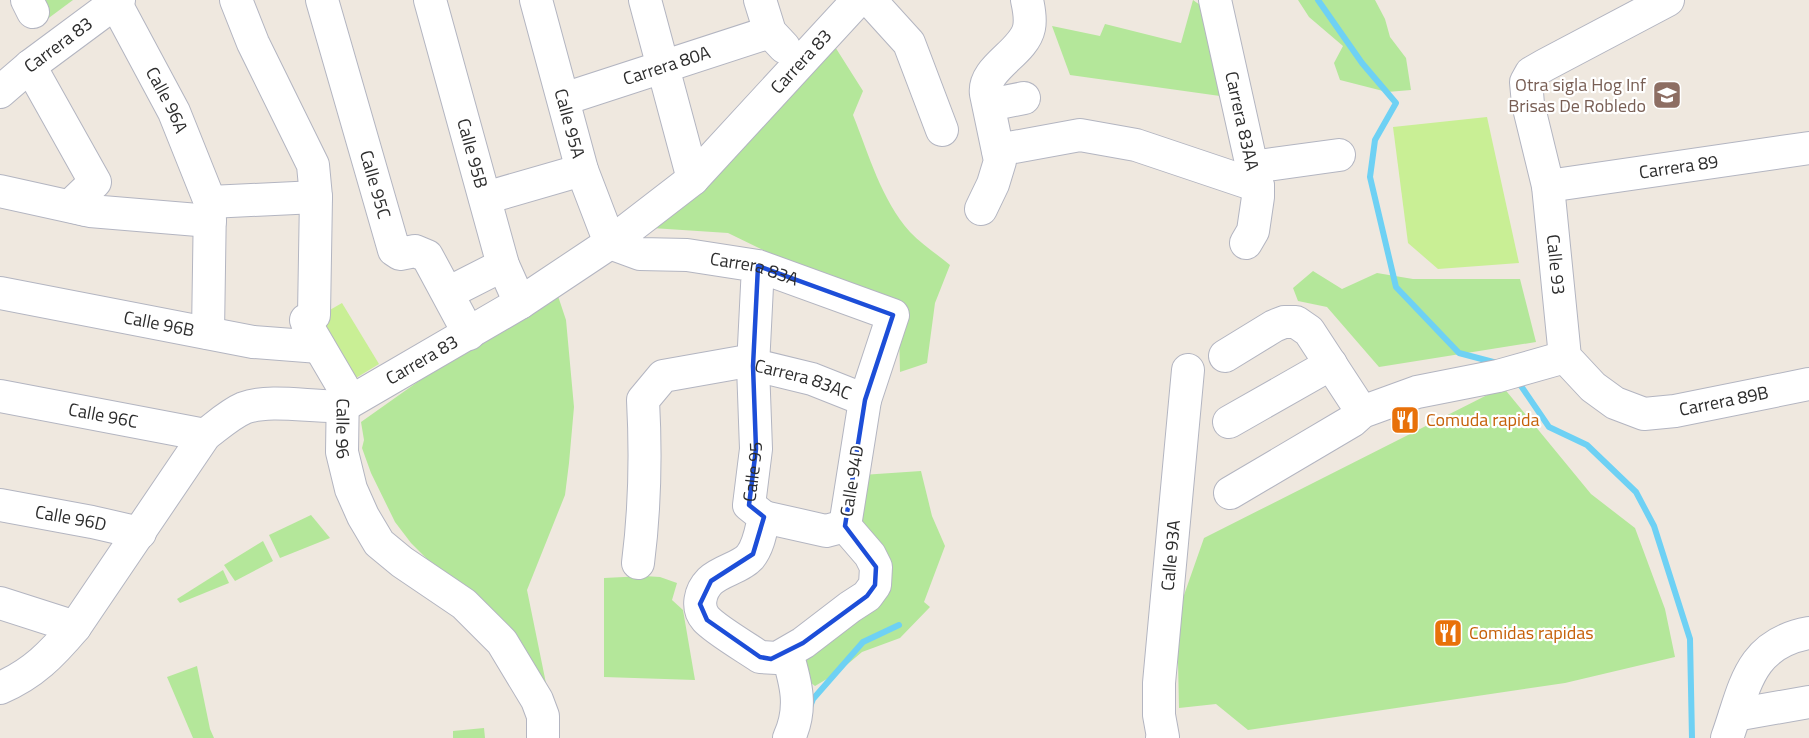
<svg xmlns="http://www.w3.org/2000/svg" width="1809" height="738" font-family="'Titillium Web',sans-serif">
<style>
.green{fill:#b4e79a}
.pitch{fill:#c9ef95}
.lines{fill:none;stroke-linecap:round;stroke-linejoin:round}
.stream{stroke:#6ed1f4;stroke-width:6}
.minor-casing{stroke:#b3b5c1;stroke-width:34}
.minor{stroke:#fff;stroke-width:32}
.marked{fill:none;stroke:#1d4ed8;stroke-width:4.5;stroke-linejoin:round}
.labels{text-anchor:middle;stroke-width:4.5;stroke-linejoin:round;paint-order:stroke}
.street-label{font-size:18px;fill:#2d2d2d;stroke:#fff}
.education-label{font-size:18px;fill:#785e54;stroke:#fff;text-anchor:end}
.food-label{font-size:18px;fill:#c56008;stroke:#fff;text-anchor:start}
</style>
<rect width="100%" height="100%" fill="#efe8df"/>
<g class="green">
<path d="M35,0H73L46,20Z"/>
<path d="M1193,0L1200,5L1220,96L1070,75L1052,26L1100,36L1105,24L1181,43Z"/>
<path d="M1298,0H1375L1385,19L1390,37L1406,58L1411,90L1387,92L1340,80L1334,63L1343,46L1309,17Z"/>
<path d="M832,42L863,91L853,115C869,155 881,199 910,232C921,244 937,254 950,265L935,303L927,363L900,372L899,329L843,289L728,233L652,228Z"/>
<path d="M1313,271L1342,289L1377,273L1413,279H1520L1536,342L1379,367L1327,307L1298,301L1293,288Z"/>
<path d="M558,296L566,320L574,407L569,463L565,495L527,590L550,703L443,575L411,543L395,522L371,473L362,448L364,440L361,422L474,342Z"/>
<path d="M1503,387L1591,494L1635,528L1665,609L1675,657L1565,683L1248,730L1216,704L1179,708L1177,615L1204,538Z"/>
<path d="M921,471L932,516L945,546L924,602L930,607L900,638L862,652L837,673L815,686L801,675L797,657L867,602L860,530L862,475Z"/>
<path d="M311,515L330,538L280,558L269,535Z"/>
<path d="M263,541L273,561L235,581L224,565Z"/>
<path d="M223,570L229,583L180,603L177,599Z"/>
<path d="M644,576L660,577L677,583L672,600L683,610L695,680L604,677V578Z"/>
<path d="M197,666L210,729L214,738H193L167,677Z"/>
<path d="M484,728L485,738H453V731Z"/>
</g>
<g class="pitch">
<path d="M1487,117L1519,263L1438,269L1408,243L1393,127Z"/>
<path d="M342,303L379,364L346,384L309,322Z"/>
</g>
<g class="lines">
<g class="stream">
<path d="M1318,0L1362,63L1396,103L1375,140L1370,177L1396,287L1459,353L1497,363"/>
<path d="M1517,380L1549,427L1587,445L1636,492L1654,526L1690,639L1692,738"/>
<path d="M810,707L813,699L863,642L899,625"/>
</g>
<g class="minor-casing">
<g id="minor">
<path d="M27,0L33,12"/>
<path id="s1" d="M236,0L253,43L313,165L316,197L314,315L306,320L309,329L343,387L342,452L351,489L363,516L379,543L402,562L464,604L502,642L537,700L543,716V738"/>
<path id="s2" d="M322,0L394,250L400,254L415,251L427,256L469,334"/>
<path id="s3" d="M430,0L503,265L520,303"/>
<path id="s4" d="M536,0L582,170L610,243L640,254L687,255L758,266L893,315L865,400L845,526L870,555L876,567L875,585L867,596L850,607L803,643L777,658L760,657C747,648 716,630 706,619C696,608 700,591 710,581C722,570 740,568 750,557C759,546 761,530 764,517L749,505L756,449L753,366L758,266"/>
<path d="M645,0L693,179"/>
<path d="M760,0L770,32L784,47"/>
<path d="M870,0L909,43L942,130"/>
<path id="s5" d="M1215,0L1252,167L1258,186V197L1253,231L1246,243"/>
<path id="s6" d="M1668,0L1545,65L1531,73L1526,82L1528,104L1548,186L1565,357L1593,387L1615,403L1644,414L1675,411L1809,384"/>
<path id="s7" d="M115,2L174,112L210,202L208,333"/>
<path d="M30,66L95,182L70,206L86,210"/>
<path id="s8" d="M0,92L30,66L119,0"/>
<path id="s9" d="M564,99L770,32"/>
<path d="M989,105L1024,98"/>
<path d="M998,150L1080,135L1136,145L1258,186"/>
<path d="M1252,167L1339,155"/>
<path id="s10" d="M1548,186L1809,148"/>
<path d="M0,191L90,211L210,221"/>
<path d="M485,198L582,170"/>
<path d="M210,202L316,197"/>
<path d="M981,209L993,184L1000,161L986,94C982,68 1024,53 1029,28C1031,19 1029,9 1027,0"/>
<path id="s11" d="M0,293L253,342L319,347"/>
<path d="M448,293L503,265"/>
<path d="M1225,356L1274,326L1284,322H1296L1309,331L1362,412"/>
<path id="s12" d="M0,396L205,435"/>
<path d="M1229,422L1331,364"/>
<path d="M1230,493L1352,421L1362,412L1417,392L1498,376L1565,357"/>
<path id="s13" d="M0,505L92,522L140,533"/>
<path d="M764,517L826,531L845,526"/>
<path id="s14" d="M638,563C645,508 646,455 643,400L663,376L742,362L812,379L865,400"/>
<path d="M0,603L75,627"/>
<path d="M787,653C796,683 803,708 789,738"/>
<path id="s15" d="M0,688C33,674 52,654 75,627L205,435C217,426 230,414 244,408C272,398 313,408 343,406L520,303L610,243L693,179L858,0"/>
<path d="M1735,715L1809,702"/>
<path id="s16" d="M1162,738L1163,737L1159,715V683L1188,370"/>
<path d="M1727,738C1745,688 1748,644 1809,633"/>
</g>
</g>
<use href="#minor" class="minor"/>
</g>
<path class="marked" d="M758,266L893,315L865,400L845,526L876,567L875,585L867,596L803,643L771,659L760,657L707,620L700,604L711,581L753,554L764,517L749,505L756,449L753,366Z"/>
<defs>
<g id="school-square" transform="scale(1.5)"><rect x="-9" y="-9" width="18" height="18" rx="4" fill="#8d6e63" stroke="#fff"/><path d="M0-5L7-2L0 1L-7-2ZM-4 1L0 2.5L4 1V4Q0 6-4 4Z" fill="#fff"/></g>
<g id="restaurant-square" transform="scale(1.5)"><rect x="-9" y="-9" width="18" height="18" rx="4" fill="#e8710a" stroke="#fff"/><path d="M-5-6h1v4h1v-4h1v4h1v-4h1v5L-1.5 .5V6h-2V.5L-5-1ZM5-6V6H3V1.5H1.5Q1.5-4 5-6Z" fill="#fff"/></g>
</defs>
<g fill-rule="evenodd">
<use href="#school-square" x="1667" y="95"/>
<use href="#restaurant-square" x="1405" y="420"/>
<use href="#restaurant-square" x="1448" y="633"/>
</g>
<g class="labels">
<g class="street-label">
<text dy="6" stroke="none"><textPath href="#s8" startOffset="75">Carrera 83</textPath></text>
<text dy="6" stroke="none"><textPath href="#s15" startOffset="1054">Carrera 83</textPath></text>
<text dy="6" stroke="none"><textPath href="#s9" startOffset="108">Carrera 80A</textPath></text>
<text dy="6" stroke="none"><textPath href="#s7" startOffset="111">Calle 96A</textPath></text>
<text dy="6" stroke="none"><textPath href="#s5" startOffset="124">Carrera 83AA</textPath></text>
<text dy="6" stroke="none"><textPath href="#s4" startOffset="128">Calle 95A</textPath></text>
<text dy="6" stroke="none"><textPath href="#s3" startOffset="159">Calle 95B</textPath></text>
<text dy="6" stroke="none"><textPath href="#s10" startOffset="132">Carrera 89</textPath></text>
<text dy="6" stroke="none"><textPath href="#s2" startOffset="192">Calle 95C</textPath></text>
<text dy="6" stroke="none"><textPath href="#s6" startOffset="351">Calle 93</textPath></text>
<text dy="6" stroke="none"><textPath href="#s4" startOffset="402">Carrera 83A</textPath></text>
<text dy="6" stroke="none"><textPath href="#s11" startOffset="162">Calle 96B</textPath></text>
<text dy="6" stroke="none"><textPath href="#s15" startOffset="568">Carrera 83</textPath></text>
<text dy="6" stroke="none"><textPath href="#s14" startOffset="338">Carrera 83AC</textPath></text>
<text dy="6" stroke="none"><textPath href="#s6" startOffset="624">Carrera 89B</textPath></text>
<text dy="6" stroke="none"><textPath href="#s12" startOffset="105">Calle 96C</textPath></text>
<text dy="6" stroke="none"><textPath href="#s1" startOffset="460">Calle 96</textPath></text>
<text dy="6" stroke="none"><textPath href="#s4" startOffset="1226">Calle 95</textPath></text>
<text transform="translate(852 481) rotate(-81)" y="6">Calle 94D</text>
<text dy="6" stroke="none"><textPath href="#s13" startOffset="72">Calle 96D</textPath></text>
<text dy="6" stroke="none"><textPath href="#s16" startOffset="184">Calle 93A</textPath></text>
</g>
<g class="education-label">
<text x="1646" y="91">Otra sigla Hog Inf<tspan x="1646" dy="21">Brisas De Robledo</tspan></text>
</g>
<g class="food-label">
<text x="1426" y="426">Comuda rapida</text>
<text x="1469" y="639">Comidas rapidas</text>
</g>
</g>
</svg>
